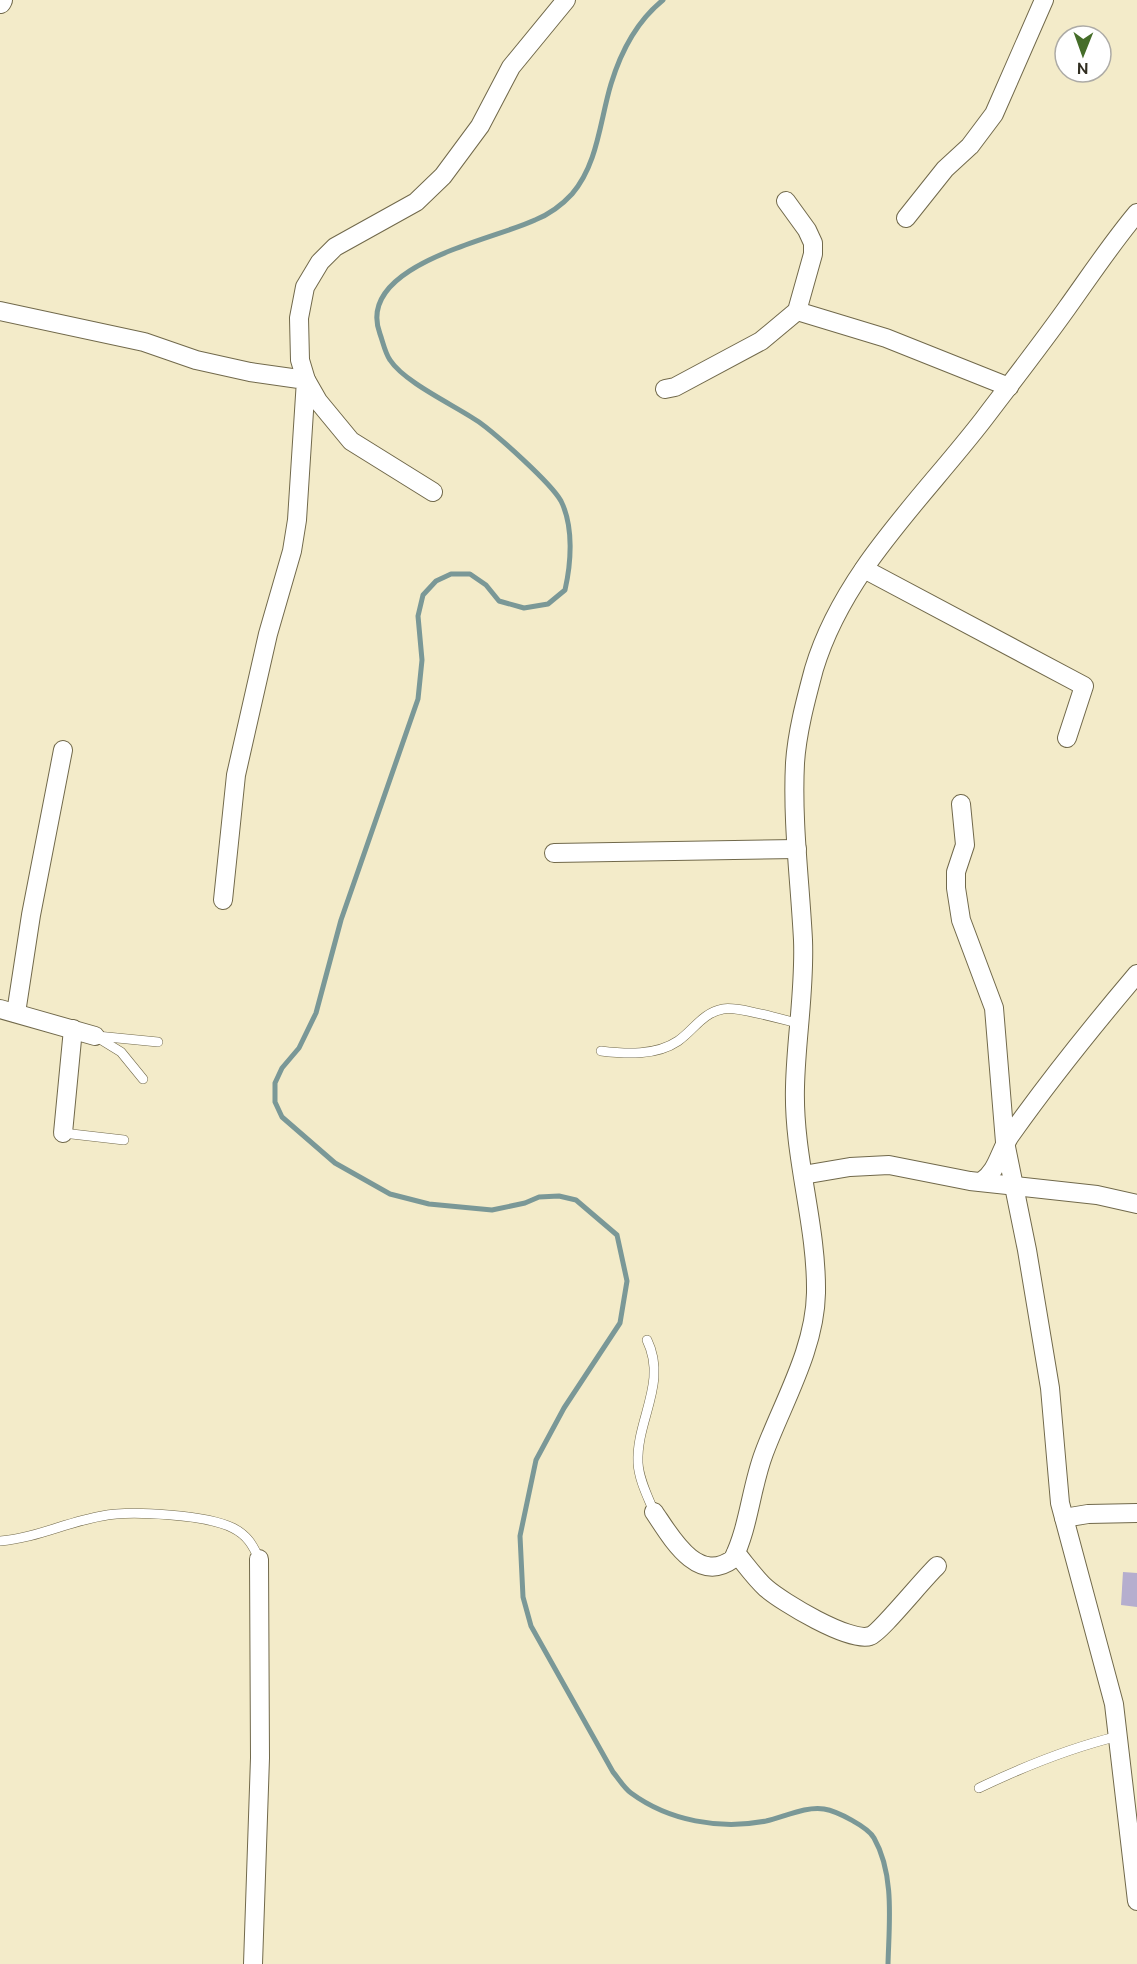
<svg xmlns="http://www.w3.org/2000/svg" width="1137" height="1964" font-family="Ubuntu,sans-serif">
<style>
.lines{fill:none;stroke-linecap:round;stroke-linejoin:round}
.stream{stroke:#7a9897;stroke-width:5}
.building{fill:#b5aece}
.service-casing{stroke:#71694b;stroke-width:10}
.minor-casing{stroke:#71694b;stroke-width:20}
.tertiary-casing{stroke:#71694b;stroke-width:24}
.service{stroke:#fff;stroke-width:9}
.minor{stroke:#fff;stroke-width:18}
.tertiary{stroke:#fff;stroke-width:22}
</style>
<rect width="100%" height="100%" fill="#f3ebc9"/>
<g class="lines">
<path class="stream" d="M663,0C637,21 621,51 611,84C600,120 598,164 572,194C561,206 550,214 535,220C493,240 354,265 380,334C383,342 385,353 390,360C405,383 456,406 479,422C497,435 551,483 561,501C574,527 571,564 565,590L548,604L524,608L499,601L486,585L470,574H451L436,581L423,595L418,616L422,660L418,699L341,920L316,1013L299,1048L282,1068L275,1083V1102L282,1117L335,1163L390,1194L429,1204L492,1210L525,1203L539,1197L559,1196L576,1200L617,1235L627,1281L620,1323L564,1408L536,1460L520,1536L523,1597L531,1626L613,1772C619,1779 624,1788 631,1793C669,1821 720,1830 766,1821C784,1817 806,1806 824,1809C837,1811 868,1827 874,1838C895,1875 889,1924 888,1964"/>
</g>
<path class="building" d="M1123,1572L1137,1573V1607L1121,1605Z"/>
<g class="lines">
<g class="service-casing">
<g id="service">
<path d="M95,1036L121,1052L143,1079"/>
<path d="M97,1036L158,1042"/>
<path d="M601,1051C625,1054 656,1056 678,1041C694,1030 702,1013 723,1009C737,1006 784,1020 801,1024"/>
<path d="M63,1133L124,1140"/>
<path d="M647,1340C668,1383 636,1420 638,1463C639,1480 648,1497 654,1512"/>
<path d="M0,1541C36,1538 67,1522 102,1516C130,1510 208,1515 233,1528C247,1535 253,1545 259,1559"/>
<path d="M979,1788C1025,1766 1069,1748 1119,1736"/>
</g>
</g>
<g class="minor-casing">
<g id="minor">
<path d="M906,218L945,169L970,146L994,114L1044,0"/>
<path d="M0,311L144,342L196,360L250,372L306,380L297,520L292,551L268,634L236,775L223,900"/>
<path d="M797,311L886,338L1009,387"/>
<path d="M665,389L675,387L761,341L797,311L813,254V243L807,230L786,201"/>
<path d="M433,492L351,441L318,401L306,380L300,360L299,318L305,287L320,262L335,247L416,202L443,176L480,126L511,67L566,0"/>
<path d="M864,569L1084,686L1067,738"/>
<path d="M961,804L965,845L956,872V888L961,920L994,1008L1005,1142L1027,1250L1050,1388L1060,1503L1114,1704L1137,1901"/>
<path d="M554,853L797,849"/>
<path d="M0,1009L95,1036"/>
<path d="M16,1013L31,915L63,750"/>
<path d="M63,1133L73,1029"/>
<path d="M803,1175L850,1167L889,1165L970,1181L1097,1195L1137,1204"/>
<path d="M981,1182C999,1170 999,1150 1012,1133C1051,1078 1093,1026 1137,974"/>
<path d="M654,1512C671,1537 697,1585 733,1559C749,1527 751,1487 764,1453C783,1402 815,1349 816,1293C817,1224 793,1157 795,1087C796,1038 805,990 803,940C800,881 792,822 795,763C797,732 806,699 814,669C843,572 922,499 983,420C1011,383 1040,346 1067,308C1090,276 1111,244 1137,213"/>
<path d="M1064,1518L1088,1514L1137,1513"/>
<path d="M736,1553C746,1565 755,1578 766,1588C782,1602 850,1643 870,1636C880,1633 923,1579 937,1566"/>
<path d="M253,1964L260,1758L259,1559"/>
</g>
</g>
<g class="tertiary-casing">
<path id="tertiary" d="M0,2L1,0"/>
</g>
<use href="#service" class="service"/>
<use href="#minor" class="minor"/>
<use href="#tertiary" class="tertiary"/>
</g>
<g transform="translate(1083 54) rotate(181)"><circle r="28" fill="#ffffff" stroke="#adaba6" stroke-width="1.5"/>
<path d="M0-4.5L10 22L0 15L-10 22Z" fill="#456d29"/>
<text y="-9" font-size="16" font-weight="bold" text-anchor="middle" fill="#312e21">N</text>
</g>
</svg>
